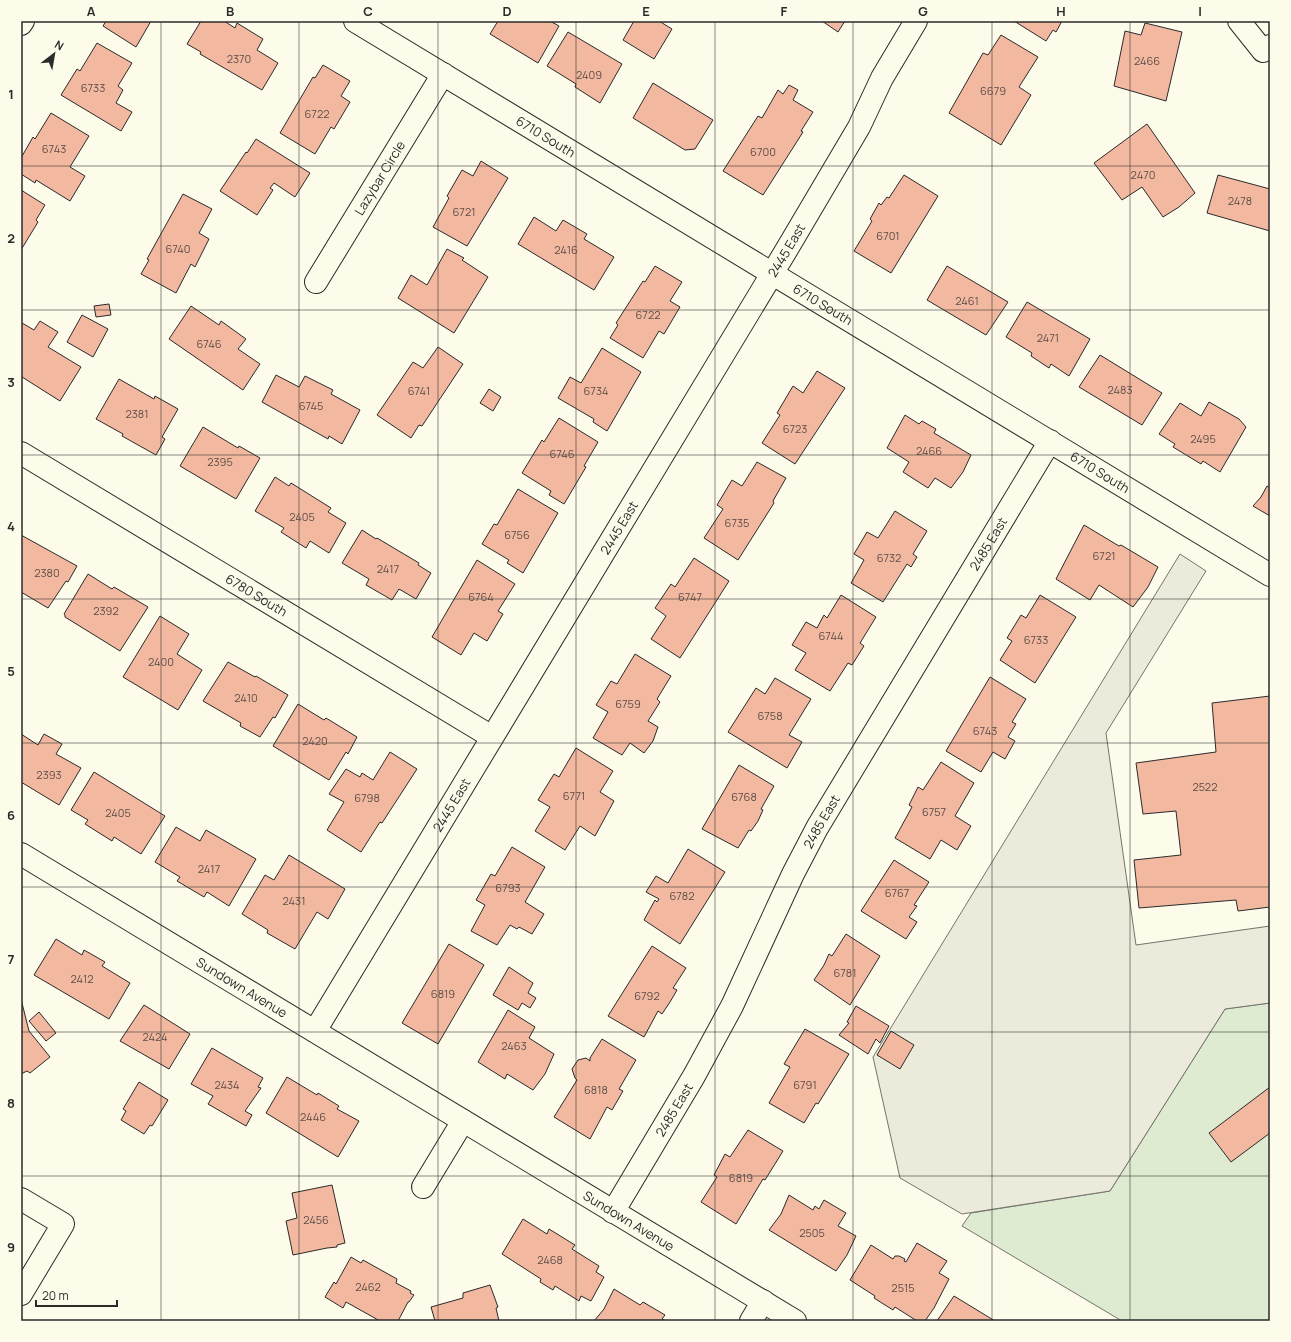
<svg xmlns="http://www.w3.org/2000/svg" width="1291" height="1342" font-family="Manrope,sans-serif">
<style>
.green{fill:#deebd1;stroke:#74746e}
.parking{fill:#eceadb;stroke:#74746e}
.building{fill:#f2b8a0;stroke:#2b2b2b}
.lines{fill:none;stroke-linecap:round;stroke-linejoin:round}
.street-casing{stroke:#2b2b2b;stroke-width:24}
.street{stroke:#fdfbea;stroke-width:22}
.grid{fill:none;stroke:#2b2b2b;stroke-width:1;stroke-opacity:0.55}
.labels{text-anchor:middle;stroke-width:3;stroke-linejoin:round;paint-order:stroke}
.number-label{font-size:11px;fill:#5d4e48}
.street-label{font-size:13px;fill:#2b2b2b;stroke:#fdfbea}
.neatline{fill:none;stroke:#2b2b2b;stroke-width:1.5}
.grid-label{font-size:13px;text-anchor:middle;font-weight:bold;fill:#2b2b2b}
</style>
<rect width="100%" height="100%" fill="#fdfbea"/>
<path class="green" d="M1270,1003V1321H1122L962,1226L971,1213L1110,1191L1225,1009Z"/>
<path class="parking" d="M1180,554L1206,571L1106,733L1136,945L1270,926V1003L1225,1009L1110,1191L962,1214L900,1178L873,1057Z"/>
<g class="building">
<path d="M106,21H151L136,47L103,26Z"/>
<path d="M201,21H224L235,28L237,23L263,39L257,50L278,63L262,90L200,54L201,52L187,44Z"/>
<path d="M498,21H550L559,26L538,63L490,34Z"/>
<path d="M634,21H659L672,29L654,59L623,40Z"/>
<path d="M822,21H845L838,32Z"/>
<path d="M1014,21H1062L1056,32L1053,30L1046,41Z"/>
<path d="M1145,23L1182,32L1166,101L1114,86L1125,31L1141,35Z"/>
<path d="M568,32L622,64L600,103L575,87L576,84L547,66Z"/>
<path d="M1001,35L1038,57L1019,87L1031,95L1001,145L949,113L983,53L988,55Z"/>
<path d="M97,43L132,63L118,86L123,90L116,103L132,112L121,131L61,95L77,69L80,71Z"/>
<path d="M323,65L350,81L341,96L350,102L334,129L331,127L315,154L280,133L313,77L315,78Z"/>
<path d="M653,83L713,120L695,149L685,150L633,118Z"/>
<path d="M789,85L798,90L793,100L813,112L801,131L803,132L763,195L723,171L758,116L762,118L778,90L783,94Z"/>
<path d="M51,113L89,136L70,167L85,176L70,201L36,180L35,183L21,174V158L33,137L35,139Z"/>
<path d="M1147,124L1195,193L1179,207L1163,217L1142,187L1122,200L1094,163Z"/>
<path d="M256,139L310,173L295,197L274,183L270,188L273,190L257,215L220,191L246,152L247,153Z"/>
<path d="M481,161L508,178L467,246L433,227L449,198L447,196L462,170L473,176Z"/>
<path d="M904,175L938,196L891,273L854,251L872,221L870,219L879,203L881,205L887,197L889,198Z"/>
<path d="M1218,175L1270,189V231L1207,213Z"/>
<path d="M21,190L45,205L36,220L38,222L21,250Z"/>
<path d="M183,194L212,209L199,233L209,239L195,267L191,264L176,293L141,274L149,260L147,259Z"/>
<path d="M534,217L556,231L563,220L587,234L584,239L614,257L594,290L518,244Z"/>
<path d="M447,249L464,258L462,260L488,277L454,333L398,298L411,275L427,285Z"/>
<path d="M655,266L682,282L670,301L680,307L664,334L659,331L643,358L610,338L618,325L616,323L643,281L645,282Z"/>
<path d="M947,266L1008,302L986,335L927,300Z"/>
<path d="M1027,302L1090,339L1069,376L1051,364L1049,368L1031,356L1032,353L1006,337Z"/>
<path d="M109,304L111,315L96,317L94,306Z"/>
<path d="M191,306L219,325L221,321L246,339L238,349L260,364L243,390L169,339Z"/>
<path d="M82,315L108,329L93,357L67,342Z"/>
<path d="M40,321L58,332L48,347L81,367L60,401L22,377L21,379V324L22,323L34,330Z"/>
<path d="M438,347L463,364L422,426L419,425L411,438L377,415L413,362L423,368Z"/>
<path d="M602,348L641,372L607,431L593,422L594,419L558,398L570,377L581,383Z"/>
<path d="M1100,355L1162,393L1142,425L1079,387Z"/>
<path d="M817,371L845,388L795,464L762,443L780,415L777,413L793,386L803,393Z"/>
<path d="M276,375L299,387L305,376L333,390L331,394L360,410L342,444L329,436L328,439L262,402Z"/>
<path d="M119,379L154,399L155,396L178,409L162,437L165,439L156,455L122,436L123,434L96,419Z"/>
<path d="M489,389L501,397L493,411L480,403Z"/>
<path d="M1209,402L1239,419L1246,427L1220,472L1203,461L1201,464L1173,447L1175,444L1159,434L1180,403L1201,416Z"/>
<path d="M905,415L919,424L922,421L936,429L934,433L971,455L963,472L951,488L935,478L928,488L903,472L909,462L887,448Z"/>
<path d="M559,418L598,442L584,466L586,467L564,504L549,495L551,491L522,473L542,440L544,442Z"/>
<path d="M203,427L238,448L239,446L260,458L236,499L180,466Z"/>
<path d="M757,462L786,478L773,501L774,503L738,560L704,538L723,509L717,505L732,480L742,486Z"/>
<path d="M275,477L289,486L291,483L331,508L328,512L346,523L329,553L310,541L306,548L281,532L284,528L255,511Z"/>
<path d="M1267,486L1270,488V516L1253,506L1261,497Z"/>
<path d="M518,489L558,513L523,573L507,563L509,560L482,544L494,524L497,525Z"/>
<path d="M895,511L927,531L913,554L917,557L911,567L907,564L883,602L851,583L864,560L854,554L867,532L878,538Z"/>
<path d="M1084,525L1119,546L1121,545L1158,567L1148,587L1133,607L1099,585L1090,600L1056,579Z"/>
<path d="M362,530L376,539L377,538L419,563L418,565L431,573L416,599L399,589L392,600L366,585L369,579L342,563Z"/>
<path d="M21,535L77,566L68,582L66,581L48,608L21,592Z"/>
<path d="M694,558L729,581L680,658L651,639L666,616L655,608L671,584L675,587Z"/>
<path d="M477,560L515,584L498,611L503,614L487,641L474,633L461,655L432,637Z"/>
<path d="M88,574L112,589L114,587L148,607L120,651L65,617V615L64,614Z"/>
<path d="M841,595L876,617L860,643L864,646L852,665L848,663L830,691L795,670L806,653L792,645L806,622L817,628L824,615L827,618Z"/>
<path d="M1040,595L1076,617L1035,683L1000,660L1012,641L1007,638L1021,615L1026,618Z"/>
<path d="M160,616L189,634L177,654L202,670L178,710L123,677Z"/>
<path d="M635,654L671,676L657,699L660,702L648,721L658,727L653,741L644,753L630,743L622,755L593,738L608,712L596,705L611,681L617,684Z"/>
<path d="M228,662L255,677L256,676L288,695L275,718L273,717L260,737L240,726L241,723L203,701Z"/>
<path d="M990,677L1026,699L1012,722L1016,724L1008,737L1015,741L1005,759L993,752L981,772L946,751Z"/>
<path d="M775,678L811,699L789,735L802,742L787,768L728,732L756,688L765,694Z"/>
<path d="M1270,696V907L1238,911L1236,900L1139,908L1134,860L1181,855L1176,811L1143,814L1136,763L1216,752L1212,703Z"/>
<path d="M298,704L324,720L326,718L357,737L348,754L346,752L329,780L273,746Z"/>
<path d="M21,734L38,745L44,734L62,744L56,754L81,768L59,805L21,782Z"/>
<path d="M576,748L613,771L600,792L614,801L595,836L580,826L565,850L535,831L550,807L538,800L554,774L559,777Z"/>
<path d="M390,752L417,769L382,823L380,822L361,852L327,830L344,802L329,794L346,769L360,777L362,773L373,780Z"/>
<path d="M941,762L974,783L955,816L971,826L957,850L941,840L930,859L895,838L912,807L909,805L918,787L923,790Z"/>
<path d="M739,765L774,786L761,809L763,810L758,821L751,831L749,830L738,848L702,829Z"/>
<path d="M94,772L165,816L141,854L114,837L112,841L85,824L88,820L71,810Z"/>
<path d="M176,827L200,841L206,830L256,859L229,906L207,892L204,897L177,881L180,877L155,862Z"/>
<path d="M512,847L545,867L525,902L544,914L532,934L519,927L517,929L510,925L497,945L471,931L485,905L476,900L491,874L495,876Z"/>
<path d="M688,849L725,872L680,944L644,920L655,900L657,902L659,899L646,892L656,876L668,883Z"/>
<path d="M289,855L345,889L328,919L317,912L295,949L267,933L268,930L242,914L265,875L274,880Z"/>
<path d="M894,860L929,882L914,905L917,906L909,917L917,922L906,939L861,911Z"/>
<path d="M846,934L880,956L850,1005L814,980L824,965L829,954L832,956Z"/>
<path d="M56,939L82,955L84,950L105,962L102,966L130,983L109,1019L34,975Z"/>
<path d="M449,944L484,965L438,1044L402,1023Z"/>
<path d="M652,946L686,968L673,988L677,990L670,1002L662,1014L658,1011L644,1037L608,1016Z"/>
<path d="M509,967L533,983L528,993L536,998L530,1008L522,1003L518,1010L493,995Z"/>
<path d="M21,999L29,1031L50,1057L30,1073L27,1071L21,1074Z"/>
<path d="M144,1005L190,1034L169,1069L120,1041Z"/>
<path d="M856,1006L889,1026L880,1043L876,1039L868,1054L839,1035L849,1023L847,1022Z"/>
<path d="M508,1010L535,1027L529,1038L554,1054L545,1074L533,1090L507,1074L505,1079L478,1062Z"/>
<path d="M39,1012L56,1033L46,1041L29,1021Z"/>
<path d="M805,1029L849,1054L818,1104L816,1103L804,1123L769,1103L790,1067L784,1064Z"/>
<path d="M891,1031L914,1045L900,1069L877,1055Z"/>
<path d="M602,1039L636,1060L619,1089L623,1091L612,1110L607,1107L590,1139L554,1117L577,1080L575,1078L572,1069L578,1060L586,1058L590,1061V1058Z"/>
<path d="M212,1048L263,1078L258,1087L261,1088L245,1111L252,1115L246,1126L208,1104L213,1096L191,1084Z"/>
<path d="M287,1077L317,1095L318,1093L339,1106L337,1109L359,1121L338,1157L266,1113Z"/>
<path d="M139,1082L168,1100L152,1126L150,1125L144,1134L121,1120L126,1111L123,1109Z"/>
<path d="M1270,1087V1133L1231,1162L1209,1133Z"/>
<path d="M748,1130L783,1151L765,1180L763,1179L736,1224L701,1202L717,1177L714,1175L725,1154L730,1157Z"/>
<path d="M332,1185L345,1243L337,1245V1247L327,1248L293,1255L286,1221L297,1218L292,1193Z"/>
<path d="M789,1195L813,1210L815,1206L819,1209L824,1200L846,1213L838,1226L856,1236L847,1255L836,1271L769,1230L781,1214Z"/>
<path d="M523,1219L547,1234L549,1229L575,1245L572,1249L599,1266L596,1272L604,1277L591,1301L581,1296L579,1301L555,1286L553,1290L540,1282L541,1279L502,1254Z"/>
<path d="M917,1243L947,1261L939,1273L949,1279L934,1308L925,1321H917L895,1307L893,1310L874,1298L875,1296L850,1280L871,1245L893,1259L895,1256H899L905,1259L904,1261L906,1262Z"/>
<path d="M351,1257L361,1263L363,1260L397,1279L396,1283L411,1291L410,1293L414,1295L409,1302H408L398,1321H380L346,1302L343,1308L325,1297L334,1282L336,1284Z"/>
<path d="M490,1285L498,1307L496,1308L499,1321H435L431,1307L463,1298V1293Z"/>
<path d="M614,1289L640,1305L643,1302L665,1315L662,1319L666,1321H594L604,1309Z"/>
<path d="M954,1296L995,1321H937Z"/>
</g>
<g class="lines">
<g class="street-casing">
<g id="street">
<path id="s1" d="M355,21L1270,575"/>
<path d="M1239,21L1263,51L1270,46"/>
<path d="M21,24L23,21"/>
<path id="s2" d="M316,282L443,74"/>
<path id="s3" d="M21,453L492,737"/>
<path id="s4" d="M21,854L795,1321"/>
<path id="s5" d="M315,1031L787,249L859,127L882,78L916,21"/>
<path d="M423,1187L463,1121"/>
<path d="M21,1199L63,1224L21,1294"/>
<path id="s6" d="M613,1212L694,1076L732,1006L793,874L817,828L1050,441"/>
<path d="M751,1321L763,1301"/>
</g>
</g>
<use href="#street" class="street"/>
</g>
<path class="grid" d="M161,21V1321M299,21V1321M438,21V1321M576,21V1321M715,21V1321M853,21V1321M992,21V1321M1130,21V1321M21,166H1270M21,310H1270M21,455H1270M21,599H1270M21,743H1270M21,887H1270M21,1032H1270M21,1176H1270"/>
<g class="labels">
<g class="number-label">
<text x="239" y="63">2370</text>
<text x="1147" y="65">2466</text>
<text x="589" y="79">2409</text>
<text x="93" y="92">6733</text>
<text x="993" y="95">6679</text>
<text x="317" y="118">6722</text>
<text x="54" y="153">6743</text>
<text x="763" y="156">6700</text>
<text x="1143" y="179">2470</text>
<text x="1240" y="205">2478</text>
<text x="464" y="216">6721</text>
<text x="888" y="240">6701</text>
<text x="178" y="253">6740</text>
<text x="566" y="254">2416</text>
<text x="967" y="305">2461</text>
<text x="648" y="319">6722</text>
<text x="1048" y="342">2471</text>
<text x="209" y="348">6746</text>
<text x="1120" y="394">2483</text>
<text x="419" y="395">6741</text>
<text x="596" y="395">6734</text>
<text x="311" y="410">6745</text>
<text x="137" y="418">2381</text>
<text x="795" y="433">6723</text>
<text x="1203" y="443">2495</text>
<text x="929" y="455">2466</text>
<text x="562" y="458">6746</text>
<text x="220" y="466">2395</text>
<text x="302" y="521">2405</text>
<text x="737" y="527">6735</text>
<text x="517" y="539">6756</text>
<text x="1104" y="560">6721</text>
<text x="889" y="562">6732</text>
<text x="388" y="573">2417</text>
<text x="47" y="577">2380</text>
<text x="481" y="601">6764</text>
<text x="690" y="601">6747</text>
<text x="106" y="615">2392</text>
<text x="831" y="640">6744</text>
<text x="1036" y="644">6733</text>
<text x="161" y="666">2400</text>
<text x="246" y="702">2410</text>
<text x="628" y="708">6759</text>
<text x="770" y="720">6758</text>
<text x="985" y="735">6743</text>
<text x="315" y="745">2420</text>
<text x="49" y="779">2393</text>
<text x="1205" y="791">2522</text>
<text x="574" y="800">6771</text>
<text x="744" y="801">6768</text>
<text x="367" y="802">6798</text>
<text x="934" y="816">6757</text>
<text x="118" y="817">2405</text>
<text x="209" y="873">2417</text>
<text x="508" y="892">6793</text>
<text x="897" y="897">6767</text>
<text x="682" y="900">6782</text>
<text x="294" y="905">2431</text>
<text x="845" y="977">6781</text>
<text x="82" y="983">2412</text>
<text x="443" y="998">6819</text>
<text x="647" y="1000">6792</text>
<text x="155" y="1041">2424</text>
<text x="514" y="1050">2463</text>
<text x="227" y="1089">2434</text>
<text x="805" y="1089">6791</text>
<text x="596" y="1094">6818</text>
<text x="313" y="1121">2446</text>
<text x="741" y="1182">6819</text>
<text x="316" y="1224">2456</text>
<text x="812" y="1237">2505</text>
<text x="550" y="1264">2468</text>
<text x="368" y="1291">2462</text>
<text x="903" y="1292">2515</text>
</g>
<g class="street-label">
<text dy="5" stroke="none"><textPath href="#s1" startOffset="223">6710 South</textPath></text>
<text dy="5" stroke="none"><textPath href="#s2" startOffset="122">Lazybar Circle</textPath></text>
<text dy="5" stroke="none"><textPath href="#s5" startOffset="912">2445 East</textPath></text>
<text dy="5" stroke="none"><textPath href="#s1" startOffset="547">6710 South</textPath></text>
<text dy="5" stroke="none"><textPath href="#s1" startOffset="871">6710 South</textPath></text>
<text dy="5" stroke="none"><textPath href="#s5" startOffset="588">2445 East</textPath></text>
<text dy="5" stroke="none"><textPath href="#s6" startOffset="767">2485 East</textPath></text>
<text dy="5" stroke="none"><textPath href="#s3" startOffset="275">6780 South</textPath></text>
<text dy="5" stroke="none"><textPath href="#s5" startOffset="264">2445 East</textPath></text>
<text dy="5" stroke="none"><textPath href="#s6" startOffset="443">2485 East</textPath></text>
<text dy="5" stroke="none"><textPath href="#s4" startOffset="258">Sundown Avenue</textPath></text>
<text dy="5" stroke="none"><textPath href="#s6" startOffset="119">2485 East</textPath></text>
<text dy="5" stroke="none"><textPath href="#s4" startOffset="710">Sundown Avenue</textPath></text>
</g>
</g>
<rect width="1291" height="1342" fill="none" stroke="#fdfbea" stroke-width="44"/>
<g transform="translate(54 54) rotate(31)" stroke="#fdfbea" stroke-width="3" paint-order="stroke">
<path d="M0-3L7 15L0 10L-7 15Z" fill="#2b2b2b"/>
<text y="-6" font-size="11" font-weight="bold" text-anchor="middle" fill="#2b2b2b">N</text>
</g>
<path d="M36 1300v6h81v-6" fill="none" stroke="#2b2b2b" stroke-width="2"/>
<text x="42" y="1300" font-size="12" fill="#2b2b2b" stroke="#fdfbea" stroke-width="3" paint-order="stroke">20 m</text>
<rect x="22" y="22" width="1247" height="1298" class="neatline"/>
<g class="grid-label">
<text x="91" y="16">A</text>
<text x="230" y="16">B</text>
<text x="368" y="16">C</text>
<text x="507" y="16">D</text>
<text x="646" y="16">E</text>
<text x="784" y="16">F</text>
<text x="923" y="16">G</text>
<text x="1061" y="16">H</text>
<text x="1200" y="16">I</text>
<text x="11" y="99">1</text>
<text x="11" y="243">2</text>
<text x="11" y="387">3</text>
<text x="11" y="531">4</text>
<text x="11" y="676">5</text>
<text x="11" y="820">6</text>
<text x="11" y="964">7</text>
<text x="11" y="1108">8</text>
<text x="11" y="1252">9</text>
</g>
</svg>
